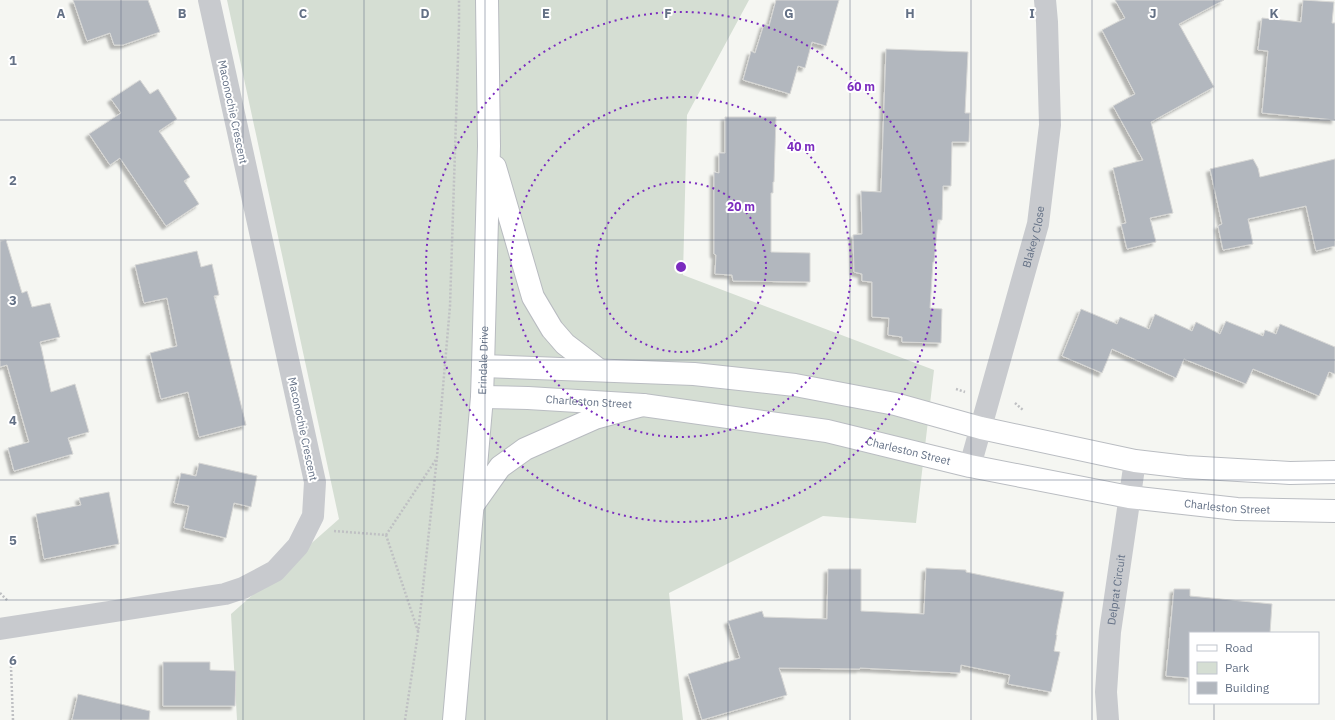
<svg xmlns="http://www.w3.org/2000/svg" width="1335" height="720" font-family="'IBM Plex Sans',sans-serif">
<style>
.green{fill:#d5ded3}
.building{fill:#b2b7be;stroke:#d7d7d5;filter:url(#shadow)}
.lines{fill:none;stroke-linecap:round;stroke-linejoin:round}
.secondary-casing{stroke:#babdc2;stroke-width:24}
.primary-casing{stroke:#b8bbc0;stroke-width:24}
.path{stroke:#bfc0c3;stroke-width:2.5;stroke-dasharray:2 2;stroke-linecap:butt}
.street{stroke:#c8cace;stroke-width:22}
.secondary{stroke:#fff;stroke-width:22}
.primary{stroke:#fff;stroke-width:22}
.grid{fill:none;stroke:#637085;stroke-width:1;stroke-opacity:0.55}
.ring{fill:none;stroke:#7b2cbf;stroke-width:2;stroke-dasharray:2 4}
.labels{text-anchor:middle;stroke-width:4;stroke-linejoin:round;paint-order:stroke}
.street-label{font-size:11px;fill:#637085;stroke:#fff}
.grid-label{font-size:13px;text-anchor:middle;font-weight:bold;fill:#637085;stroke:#fff;stroke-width:4;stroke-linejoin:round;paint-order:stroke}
.centre{fill:#7b2cbf;stroke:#fff;stroke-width:2}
.ring-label{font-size:12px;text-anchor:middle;font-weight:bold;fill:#7b2cbf;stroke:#fff;stroke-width:4;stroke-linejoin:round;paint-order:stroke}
</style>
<defs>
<filter id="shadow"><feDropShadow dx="-3.5" dy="3.5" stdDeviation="1" flood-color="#0004"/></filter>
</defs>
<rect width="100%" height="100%" fill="#f5f6f2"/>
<path class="green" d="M227,0H749L687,115L683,275L934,370L916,523L823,516L669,593L683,720H237L231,614L339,519Z"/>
<g class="building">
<path d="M73,0H148L160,32L123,45H114L110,33L87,41Z"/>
<path d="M776,0H839L826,46L812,42L805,68L798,66L790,94L743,80L751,51L755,53L764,24L769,26Z"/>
<path d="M1115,0H1224L1179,24L1214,87L1151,122L1173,213L1150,218L1156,242L1127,249L1121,224L1126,223L1113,168L1143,160L1113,106L1135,94L1102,30L1125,18Z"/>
<path d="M1303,0L1334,2L1332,23H1335V120L1262,113L1268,51L1258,50L1262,18L1301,22Z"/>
<path d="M886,49L968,52L965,113H970L969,142H952L951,186H943L942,220H938L934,262H933L930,308L942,309L941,343L902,342V337L888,335L889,318L872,317V282L862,281V274L854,272L853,235L862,234L861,191L881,192Z"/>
<path d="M140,80L150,94L158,89L177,119L159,131L190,177L184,181L199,204L166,226L120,158L110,165L89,134L121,113L111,99Z"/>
<path d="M725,117H776L774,182H773V193H771V252L810,253V282L733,281L732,275L715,274L716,255L714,254V172L719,173V153H725Z"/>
<path d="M1253,159L1258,168L1260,177L1335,159V246L1316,251L1306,206L1248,219L1253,244L1223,250L1218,226L1222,224L1210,169Z"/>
<path d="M6,240L22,293L27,291L32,307L50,303L60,337L40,342L51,392L75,384L89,432L68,438L73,454L14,471L8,448L29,442L7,365L0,367V241Z"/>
<path d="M197,251L201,267L212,264L219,295L214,296L246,425L199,437L188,392L161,399L150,353L177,346L167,298L144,303L135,265Z"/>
<path d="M1081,309L1117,324L1120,317L1149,329L1155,314L1192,331L1196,322L1220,334L1226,321L1263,336L1265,330L1276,334L1280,324L1335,347V374L1329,372L1319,396L1253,369L1246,384L1184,359L1176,378L1112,349L1102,373L1062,356Z"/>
<path d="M199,463L257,476L251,507L234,503L226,538L184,528L189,506L174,503L181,473L196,476Z"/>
<path d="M109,492L119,544L44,559L36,514L81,505L79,498Z"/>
<path d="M926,568L966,570V572L1064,592L1056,635H1057L1054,651L1060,652L1051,692L1008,684L1010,675L961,665L960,673L860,668V669L779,668L787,695L702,720L688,674L740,658L728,621L762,611L764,617L827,619L828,569H861V611L924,614Z"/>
<path d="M1174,589H1190V596L1272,604L1270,633H1190V678L1166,676Z"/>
<path d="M163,662H210V670L236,671L235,706H163Z"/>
<path d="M78,694L150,711L149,720H72Z"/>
</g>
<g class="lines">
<g class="secondary-casing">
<g id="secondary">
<path d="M483,366L694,374L795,385L895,404L981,428L1135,461L1186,467L1290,473L1335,472"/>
<path id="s3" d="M482,397L528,398L643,405L827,431L970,466L1129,497L1237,509L1335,511"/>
</g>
</g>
<g class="primary-casing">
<g id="primary">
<path d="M495,167L533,297L552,329L565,344L599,370"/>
<path d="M473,505L500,467L525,449L595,418L643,405"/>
<path id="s4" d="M454,720L482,397L483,366L489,146L487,0"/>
</g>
</g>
<g class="path">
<path d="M956,389L965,392"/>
<path d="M1015,403L1023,410"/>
<path d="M334,531L386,535L418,631"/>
<path d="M386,535L437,458"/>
<path d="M0,593L8,601"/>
<path d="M13,720L11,667L14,654L15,653"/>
<path d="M405,720L418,633L437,457L450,306L459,26V0"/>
</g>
<g class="street">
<path id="s1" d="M970,466L1038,224L1050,125L1047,22L1045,0"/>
<path d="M0,629L225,594L243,588L275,571L298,546L313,516L315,482L209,0"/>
<path id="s2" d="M1108,720L1106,692L1110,632L1135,461"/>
</g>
<use href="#secondary" class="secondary"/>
<use href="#primary" class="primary"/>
</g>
<path class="grid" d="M121,0V720M243,0V720M364,0V720M485,0V720M607,0V720M728,0V720M850,0V720M971,0V720M1092,0V720M1214,0V633M0,120H1335M0,240H1335M0,360H1335M0,480H1335M0,600H1335M1214,703V720"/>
<g class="ring">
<circle cx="681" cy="267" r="85"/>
<circle cx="681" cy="267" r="170"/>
<circle cx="681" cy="267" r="255"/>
</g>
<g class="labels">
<g class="street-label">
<text transform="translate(233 112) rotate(78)" y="4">Maconochie Crescent</text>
<text dy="4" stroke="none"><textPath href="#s1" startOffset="238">Blakey Close</textPath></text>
<text dy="4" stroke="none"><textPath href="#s4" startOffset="361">Erindale Drive</textPath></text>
<text dy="4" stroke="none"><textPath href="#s3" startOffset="107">Charleston Street</textPath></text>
<text transform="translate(303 429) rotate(78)" y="4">Maconochie Crescent</text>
<text dy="4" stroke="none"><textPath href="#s3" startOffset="431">Charleston Street</textPath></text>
<text dy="4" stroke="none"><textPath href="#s3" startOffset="755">Charleston Street</textPath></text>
<text dy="4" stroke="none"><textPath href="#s2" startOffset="131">Delprat Circuit</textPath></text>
</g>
</g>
<g class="grid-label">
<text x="61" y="18">A</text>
<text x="182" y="18">B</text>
<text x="303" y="18">C</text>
<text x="425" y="18">D</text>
<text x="546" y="18">E</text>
<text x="668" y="18">F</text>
<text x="789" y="18">G</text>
<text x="910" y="18">H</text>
<text x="1032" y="18">I</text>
<text x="1153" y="18">J</text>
<text x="1274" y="18">K</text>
<text x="13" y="65">1</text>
<text x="13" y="185">2</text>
<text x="13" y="305">3</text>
<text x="13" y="425">4</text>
<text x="13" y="545">5</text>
<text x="13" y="665">6</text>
</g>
<circle cx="681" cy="267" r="6" class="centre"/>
<g class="ring-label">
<text x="861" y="91">60 m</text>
<text x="801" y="151">40 m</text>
<text x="741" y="211">20 m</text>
</g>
<rect x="1189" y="632" width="130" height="72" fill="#ffffff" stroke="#c1c6ce"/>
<rect x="1197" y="645" width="20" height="6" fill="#ffffff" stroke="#c1c6ce"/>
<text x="1225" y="652" font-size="12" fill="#637085">Road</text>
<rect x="1197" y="662" width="20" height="12" fill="#d5ded3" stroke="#c1c6ce"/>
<text x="1225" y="672" font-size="12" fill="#637085">Park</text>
<rect x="1197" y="682" width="20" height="12" fill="#b2b7be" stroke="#c1c6ce"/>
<text x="1225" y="692" font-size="12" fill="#637085">Building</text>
</svg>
